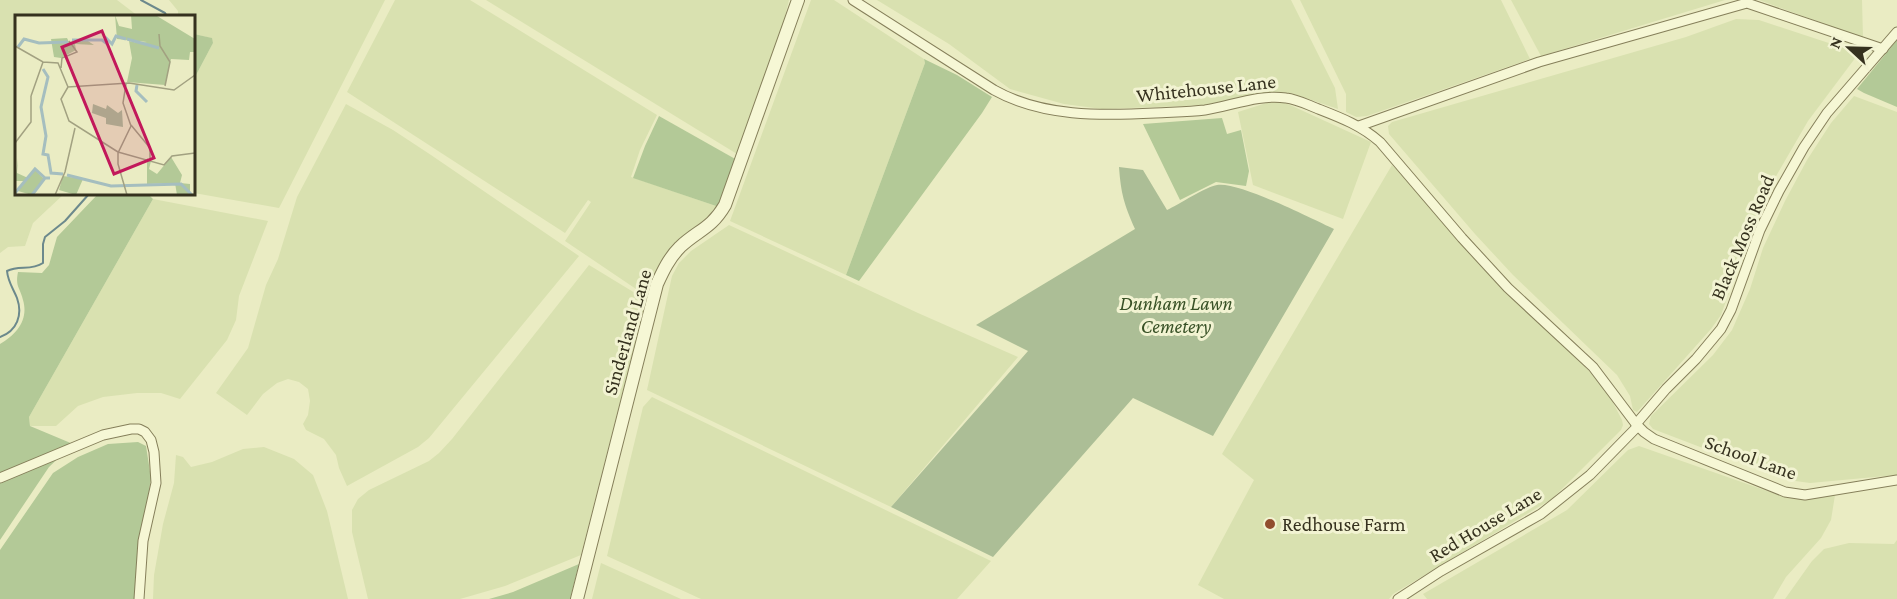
<svg xmlns="http://www.w3.org/2000/svg" width="1897" height="599" font-family="'Crimson Pro',serif">
<style>
.farmland{fill:#d9e1b0}
.green{fill:#b3c997}
.cemetery{fill:#acbe96}
.lines{fill:none;stroke-linecap:round;stroke-linejoin:round}
.stream{stroke:#6c898c;stroke-width:2}
.minor-casing{stroke:#857f5a;stroke-width:11}
.tertiary-casing{stroke:#857f5a;stroke-width:14}
.minor{stroke:#f6f7d5;stroke-width:9}
.tertiary{stroke:#f6f7d5;stroke-width:12}
.poi-dot{fill:#914d2e;stroke:#f2f3d2;stroke-width:2}
.labels{text-anchor:middle;stroke-width:6;stroke-linejoin:round;paint-order:stroke}
.street-label{font-size:20px;fill:#35311e;stroke:#f2f3d2}
.park-label{font-size:20px;font-style:italic;fill:#385126;stroke:#f2f3d2}
.poi-label{font-size:20px;fill:#35311e;stroke:#f2f3d2;text-anchor:start}
.inset-river{fill:none;stroke:#a5bebf;stroke-width:3}
.inset-road{fill:none;stroke:#a2a181;stroke-width:1.5}
.view{fill:#c2185b;fill-opacity:0.15;stroke:#c2185b;stroke-width:3}
.inset-edge{fill:none;stroke:#35311e;stroke-width:3}
</style>
<rect width="100%" height="100%" fill="#eaecc3"/>
<g class="farmland">
<path d="M0,0H117L138,16H16V194H64L33,223L25,246L8,247L0,253Z"/>
<path d="M169,0H385L279,208L194,193V79L213,43L211,38L194,34V16H178V11Z"/>
<path d="M395,0H470L657,115L640,150L631,177L719,207L708,218L693,231L647,302L639,291L565,241L591,202L588,200L565,233L347,92Z"/>
<path d="M486,0H789L783,24L737,154Z"/>
<path d="M811,0H834L924,59L925,63L846,275L730,221Z"/>
<path d="M877,0H1291L1335,88L1338,109L1291,93L1270,92L1208,105L1102,109L1064,104L1010,89L949,44Z"/>
<path d="M1300,0H1501L1530,59L1367,116L1356,117L1346,112V94Z"/>
<path d="M1511,0H1725L1541,56Z"/>
<path d="M1759,0H1862L1863,38Z"/>
<path d="M1736,19L1759,20L1859,53L1808,121L1775,178L1748,240L1721,315L1711,329L1637,412L1633,410L1630,396L1617,375L1513,275L1475,234L1389,134L1388,126L1392,122L1686,37Z"/>
<path d="M1854,96L1897,112V475L1810,483L1788,480L1763,471L1653,429L1649,424L1651,416L1713,355L1732,330L1750,289L1763,248L1785,201L1807,160L1831,123Z"/>
<path d="M1276,100L1290,105L1371,142L1343,219L1253,185L1238,112Z"/>
<path d="M346,104L393,130L431,155L579,256L429,438L418,447L347,486L339,468L336,455L324,439L306,430L303,424L308,415L310,401L308,389L299,382L288,379L277,383L263,394L247,415L216,393L248,348L266,285L278,259L297,197Z"/>
<path d="M1392,165L1606,389L1622,420L1623,425L1621,430L1552,499L1393,594L1389,599H1224L1198,585L1254,480L1222,454Z"/>
<path d="M153,199L268,221L239,296L236,320L227,340L180,399L161,393H137L103,397L78,406L56,426H30L29,417Z"/>
<path d="M729,225L918,313L1018,357L891,507L647,390L672,276L679,263L691,251Z"/>
<path d="M589,265L635,293L645,304L581,555L505,586L460,599H368L352,532V510L358,499L369,490L429,461L439,453L452,439Z"/>
<path d="M652,397L991,561L957,599H701L607,556L643,407Z"/>
<path d="M1639,446L1787,498L1807,499L1835,495L1831,520L1821,538L1786,577L1773,599H1427L1423,594L1567,510L1628,450Z"/>
<path d="M264,447L294,459L313,475L327,511L348,599H153L154,575L163,524L174,483L176,455L183,457L191,467L212,462L243,449Z"/>
<path d="M1897,540V599H1785L1812,561L1824,549L1849,543L1894,544Z"/>
<path d="M601,563L681,599H592Z"/>
</g>
<g class="green">
<path d="M194,34L212,38L213,43L194,79Z"/>
<path d="M1897,40V107L1864,93L1857,89Z"/>
<path d="M924,59L957,75L992,97L982,113L859,281L846,275L925,63Z"/>
<path d="M659,116L737,160L719,207L633,178L645,146Z"/>
<path d="M1222,118L1227,134L1241,130L1249,171L1246,186L1216,182L1180,200L1143,124Z"/>
<path d="M98,194H148L153,199L29,417L30,426L73,444L49,467L0,540V344C16,335 29,320 23,300C20,287 15,287 18,272L42,273L49,265L57,237Z"/>
<path d="M138,442L146,446L151,478L146,510L135,599H0V550L53,473L78,457L108,444Z"/>
<path d="M579,564L570,599H489L513,592Z"/>
</g>
<path class="cemetery" d="M1119,167L1143,170L1167,210C1178,205 1207,186 1217,185C1238,181 1312,219 1334,229L1213,436L1133,398L993,557L891,507L1028,351L976,325L1135,229C1124,204 1121,194 1119,167Z"/>
<g class="lines">
<g class="stream">
<path d="M141,0L165,13L167,16"/>
<path d="M0,337C17,331 23,315 17,298C13,288 8,282 7,271C19,265 31,271 43,263V244L45,237L65,221L89,194"/>
</g>
<g class="minor-casing">
<g id="minor">
<path d="M853,0L994,90C1042,117 1101,116 1155,113C1171,112 1188,112 1205,110C1231,106 1259,94 1286,98C1296,99 1306,104 1316,108C1339,117 1361,125 1380,142L1462,238L1508,288L1593,367L1636,424L1644,432L1654,439L1785,492L1805,495L1897,480"/>
<path d="M1359,126L1539,62L1747,3L1883,49"/>
<path d="M1636,424L1666,389L1696,359L1721,329L1731,310L1760,230L1779,191L1804,147L1827,113L1897,32"/>
<path d="M0,478L103,435L131,429H139L145,432L151,440L154,452L156,483L143,541L139,599"/>
<path d="M1398,599L1441,571L1541,514L1590,475L1638,426"/>
</g>
</g>
<g class="tertiary-casing">
<path id="tertiary" d="M577,599L657,284C663,271 669,258 680,247C698,230 711,229 725,205L798,0"/>
</g>
<use href="#minor" class="minor"/>
<use href="#tertiary" class="tertiary"/>
</g>
<circle class="poi-dot" cx="1270" cy="524" r="6"/>
<g class="labels">
<g class="street-label">
<text transform="translate(1206 88) rotate(-6)" y="7">Whitehouse Lane</text>
<text transform="translate(1742 237) rotate(-67)" y="7">Black Moss Road</text>
<text transform="translate(627 332) rotate(-74)" y="7">Sinderland Lane</text>
<text transform="translate(1751 457) rotate(20)" y="7">School Lane</text>
<text transform="translate(1485 524) rotate(-31)" y="7">Red House Lane</text>
</g>
<g class="park-label">
<text x="1176" y="310">Dunham Lawn<tspan x="1176" dy="23">Cemetery</tspan></text>
</g>
<g class="poi-label">
<text x="1282" y="531">Redhouse Farm</text>
</g>
</g>
<g transform="translate(15 15)">
<rect width="180" height="180" fill="#eaecc3"/>
<path d="M100,0L104,11L117,14L116,0L142,1L180,24V37H175L174,45L156,44L150,70L112,67L117,43L114,26L123,28L132,27L102,24ZM52,23L54,27L70,24L79,30L60,29L61,35L46,43L39,42L36,24ZM156,142L167,160L165,168L175,169V178L171,180H162L160,168L132,169V143L136,146L134,154L142,159ZM3,143L2,158L13,163L20,155L29,164L17,180L3,176L10,166H0ZM48,161L68,164L61,180L44,175Z" fill="#b3c997"/>
<path d="M78,89L91,94L92,90L103,98L107,95L108,112L91,109V103L77,98Z" fill="#acbe96"/>
<path class="inset-river" d="M112,24L144,33M57,25H87L91,28L92,24L97,29L101,21L111,24M3,32L9,24L24,28L53,27M28,54L33,62L26,92L31,121L28,139L33,140L36,158L48,159M122,70L121,76L132,87M52,160L96,171L166,169L177,180M0,178L20,154L30,163M17,180L30,163H35"/>
<path class="inset-road" d="M144,19L145,31L155,47L150,71M0,31L28,47L43,48L53,72L114,68L159,75L180,60M46,53L47,43L62,37L54,26M111,69L108,88L116,111L103,138V149L112,180M53,72L46,84L54,106L103,137M16,81L28,47M116,110L135,133V143M0,128L16,107V81M103,137L149,150L157,141L180,138M40,180L50,157L60,113"/>
<path class="view" d="M87,16L139,143L99,159L47,32Z"/>
<rect width="180" height="180" class="inset-edge"/>
</g>
<g transform="translate(1849 48) rotate(292)" stroke="#f2f3d2" stroke-width="4.5" paint-order="stroke">
<path d="M0-4.5L10 22L0 15L-10 22Z" fill="#35311e"/>
<text y="-9" font-size="16" font-weight="bold" text-anchor="middle" fill="#35311e">N</text>
</g>
</svg>
